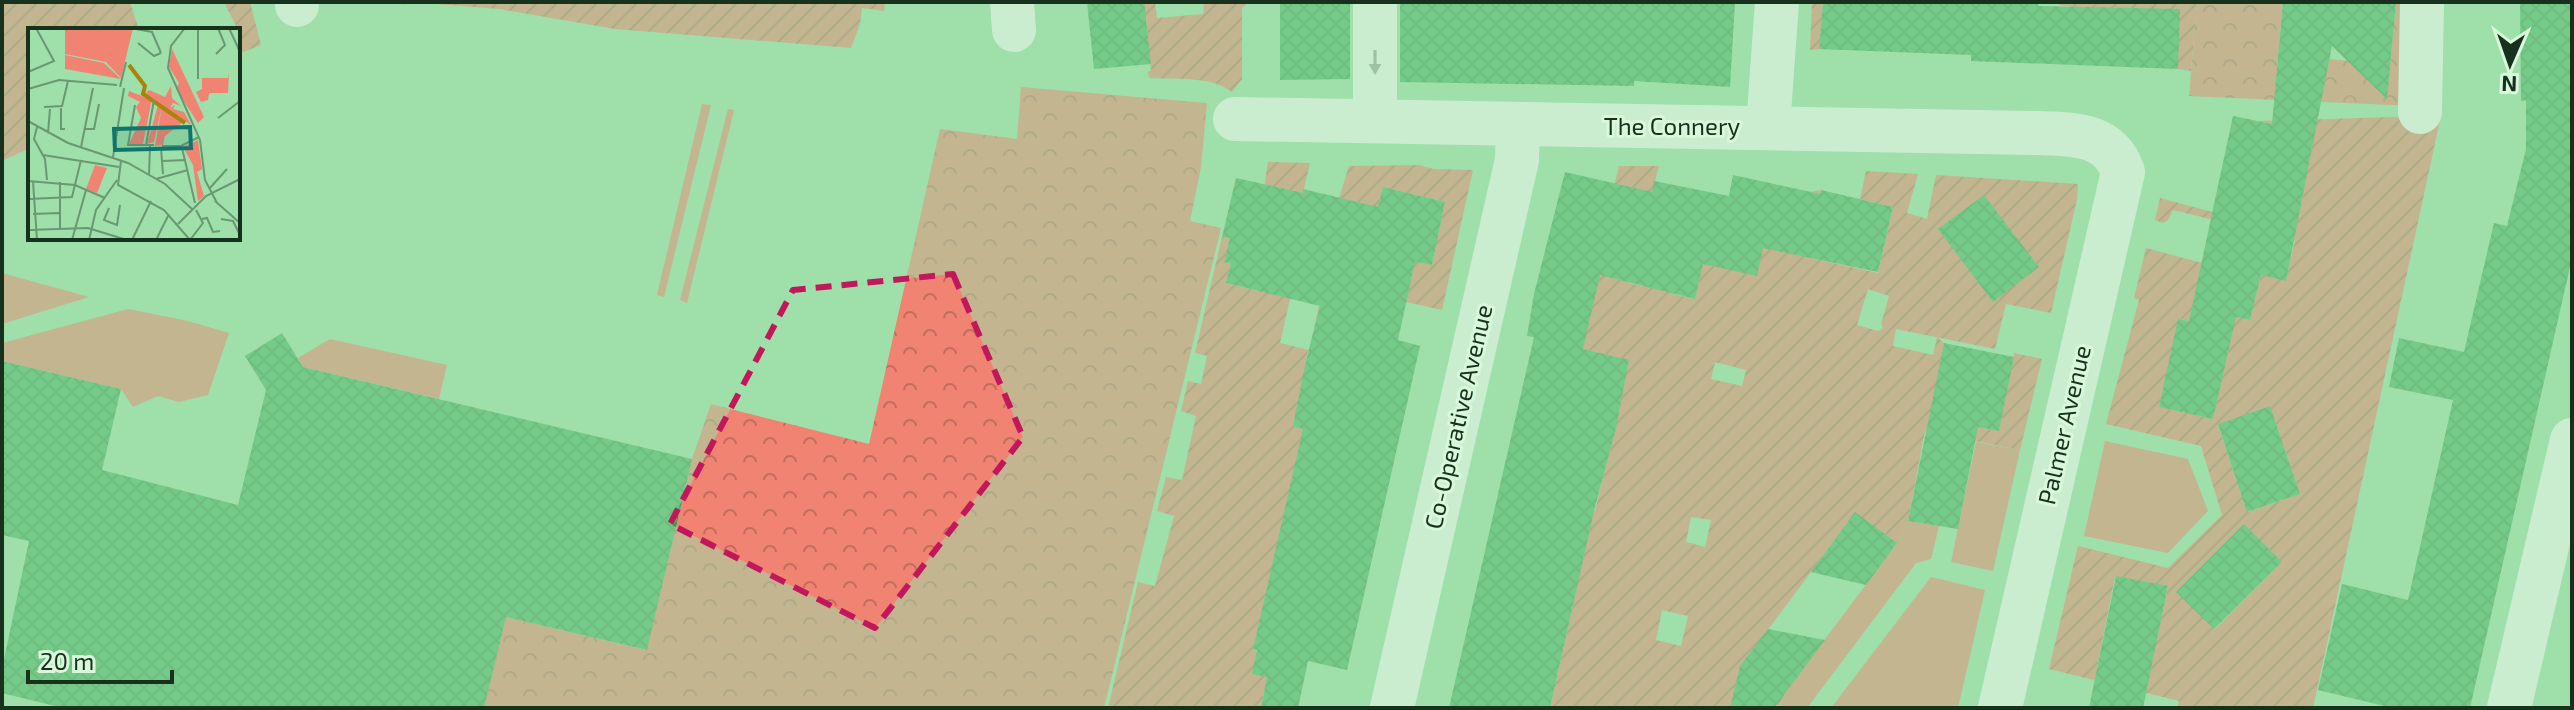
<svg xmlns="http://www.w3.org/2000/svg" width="2574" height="710" font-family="'Exo 2',sans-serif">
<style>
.grass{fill:#f18373}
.park{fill:url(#park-crowns)}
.garden{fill:url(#garden-furrows);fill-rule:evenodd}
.building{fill:url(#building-cross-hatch)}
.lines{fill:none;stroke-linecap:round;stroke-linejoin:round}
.minor{stroke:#fff;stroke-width:44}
.oneway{fill:#97a299}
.marked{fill:none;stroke:#c2185b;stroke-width:6;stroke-dasharray:16 10;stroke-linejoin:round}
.labels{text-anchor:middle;stroke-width:6;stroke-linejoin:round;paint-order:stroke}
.street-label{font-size:24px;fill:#17311d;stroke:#d8f8dc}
.inset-river{fill:none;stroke:#a8840b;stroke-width:4}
.inset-road{fill:none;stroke:#699972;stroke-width:2}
.view{fill:#0f766e;fill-opacity:0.15;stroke:#0f766e;stroke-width:4}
.inset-edge{fill:none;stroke:#17311d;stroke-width:4}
</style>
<defs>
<pattern id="park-crowns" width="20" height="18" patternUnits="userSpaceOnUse" patternTransform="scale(2)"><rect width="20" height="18" fill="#f18373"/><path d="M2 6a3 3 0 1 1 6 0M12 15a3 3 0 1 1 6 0" fill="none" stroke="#c26c5e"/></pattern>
<pattern id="garden-furrows" width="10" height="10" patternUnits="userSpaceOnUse" patternTransform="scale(2)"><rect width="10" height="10" fill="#f18373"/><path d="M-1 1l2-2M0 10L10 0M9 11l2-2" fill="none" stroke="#c26c5e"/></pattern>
<pattern id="building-cross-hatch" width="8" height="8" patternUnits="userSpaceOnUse" patternTransform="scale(2)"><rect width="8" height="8" fill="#41b360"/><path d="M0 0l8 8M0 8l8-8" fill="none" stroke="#35924f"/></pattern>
</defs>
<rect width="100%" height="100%" fill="#9fdfaa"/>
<g class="grass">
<path d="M702,104L711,105L664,297L657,295Z"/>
<path d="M728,109L734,110L687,303L680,300Z"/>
<path d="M2,273L89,297L2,324Z"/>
<path d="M128,309L188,321L229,333L208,395L179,402L158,396L133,407L121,389L2,361V343Z"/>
<path d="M330,339L447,365L439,399L303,367L298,358Z"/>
<path d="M2105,441L2188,459L2208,511L2168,553L2084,536Z"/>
<path d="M1976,442L2020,450L1993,571L1951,562Z"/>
<path d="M1908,521L1939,526L1931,559L1916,563L1807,708H1779L1787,690L1897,543Z"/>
<path d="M1931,577L1985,590L1958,708H1831Z"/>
</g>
<g class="park">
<path d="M2197,2H2283L2277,67L2312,71L2314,58L2390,64L2396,2H2414V106L2189,96Z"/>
<path d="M1021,87L1207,103L1201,167L1190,221L1221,228L1104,708H484L472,609L646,650L692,459L711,404L869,444L940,129L1017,139Z"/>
</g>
<g class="garden">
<path d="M2,2H130L139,30H30V148L2,161Z"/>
<path d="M224,2H250L261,45L238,54V30Z"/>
<path d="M405,2H885L884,11L862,8L860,24L851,48L615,29L499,9L412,2L404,5Z"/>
<path d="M1131,2H1155L1157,18L1203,14L1204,2H1249L1242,8V79L1232,92C1209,75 1177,80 1149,78L1148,72L1151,71L1146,19Z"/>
<path d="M1812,2H1823L1819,49L1810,50Z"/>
<path d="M2059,2L2197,3L2191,71L2178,69L2076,7L2059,5Z"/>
<path d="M2392,117L2440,120L2313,708H2177L2179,701L2049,669L2078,546L2168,568L2222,515L2201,446L2106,424L2139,300L2134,298L2146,248L2202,263L2193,307L2250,320L2261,275L2286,280L2295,240L2173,210L2168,220L2163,223L2155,220L2160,198L2231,217L2314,133L2258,121ZM2179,319L2232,330L2213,419L2159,407ZM2270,406L2300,494L2248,512L2218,425ZM2282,562L2215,629L2177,592ZM2115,577L2168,587L2148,680L2097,668Z"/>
<path d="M1268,162L1310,163L1289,252L1300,255L1280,343L1309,350L1319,306L1328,308L1369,205L1339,198L1349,166L1419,165L1433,169L1473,170L1442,310L1393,299L1308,351L1305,365L1342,374L1302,387L1293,426L1330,435L1253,649L1291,682L1266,683L1261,708H1108L1138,582L1155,586L1174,516L1157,511L1166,477L1182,480L1196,416L1181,411L1188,381L1201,384L1207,356L1195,353L1222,237L1230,238L1225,262L1231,263L1226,283L1257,291C1266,248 1260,204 1268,162ZM1383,187L1445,202L1432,265L1415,262L1408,293L1376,286Z"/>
<path d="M1619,166H1659L1629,283L1642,286L1645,275L1681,258L1673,294L1694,299L1709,236L1766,231L1800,237L1810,192L1821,190L1806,257L1878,273L1893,207L1860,199L1866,171L1918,174L1907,213L1927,219L1936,175L2078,184L2077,199L2051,313L2006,304L1995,349L1896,329L1893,346L1933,355L1937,337L1944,343L1930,418L1999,431L2014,353L2042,359L2020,450L1925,431L1908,521L1897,543L1855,513L1746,659L1787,690L1779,706L1734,696L1730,708H1550L1573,605L1543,597L1565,505L1595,511L1620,408L1589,401L1624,381L1629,361L1574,347ZM1868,289L1889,296L1881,324L1883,328L1878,331L1857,325ZM1715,362L1746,370L1742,386L1711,379ZM1691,517L1711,520L1705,547L1686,542ZM1662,610L1688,616L1681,646L1656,640Z"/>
</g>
<g class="building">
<path d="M1087,2H1144L1151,64L1094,69Z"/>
<path d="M1280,2H1350V79L1280,80Z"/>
<path d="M1400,2H1735L1730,87L1634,81V86L1400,82Z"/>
<path d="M1823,2H2038V6L2180,9L2178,69L1971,61V55L1819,49Z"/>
<path d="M2283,2H2396L2387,99L2332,46L2286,281L2261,275L2250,320L2236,317L2213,419L2159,407L2178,319L2189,321L2233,116L2272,124Z"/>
<path d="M2520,2H2572V258L2470,708H2393L2318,690L2342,584L2408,600L2453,400L2389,387L2399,338L2464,352L2494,223L2507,226L2526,149V100L2521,101Z"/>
<path d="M1565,172L1652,192L1654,181L1729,196L1733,175L1820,194L1821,190L1893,207L1878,272L1763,248L1757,276L1703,264L1695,299L1600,275L1583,349L1629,360L1616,428L1594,511L1550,708H1449L1534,337L1527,336L1534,294Z"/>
<path d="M1236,178L1303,193V189L1378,207L1383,187L1445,202L1432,265L1415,262L1398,340L1420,346L1347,670L1308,661L1298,708H1261L1267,677L1252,674L1257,650L1253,649L1303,429L1293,426L1305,365L1320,306L1226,283L1231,263L1224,262L1230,238L1222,237Z"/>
<path d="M1984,195L2039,267L1993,302L1938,229Z"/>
<path d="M282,333L303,367L692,459L647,650L506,617L484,708H63L2,693V669L29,541L2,535V361L121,389L102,470L238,505L266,390L245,356Z"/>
<path d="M1944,343L2014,357L1999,431L1978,427L1958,529L1908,521Z"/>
<path d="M2270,406L2300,494L2247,512L2218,424Z"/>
<path d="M1855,512L1897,543L1866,585L1811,572Z"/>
<path d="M2244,524L2282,562L2214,629L2176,592Z"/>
<path d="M2116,576L2168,586L2143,708H2089Z"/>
<path d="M1768,629L1825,640L1774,708H1730L1740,666Z"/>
</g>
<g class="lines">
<g class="minor">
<path d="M297,2V5"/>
<path d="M1012,2L1014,30"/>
<path d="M2420,112L2422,2"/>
<path d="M1235,119L2038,133C2073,134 2110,133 2123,172L2000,708"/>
<path d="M1375,121V2"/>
<path d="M1768,127L1777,2"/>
<path d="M1392,708L1517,160L1518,126"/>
<path d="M2509,708L2572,440"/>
</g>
</g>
<defs><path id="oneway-solid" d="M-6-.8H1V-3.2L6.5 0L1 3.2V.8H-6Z" transform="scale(2)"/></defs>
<use class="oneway" href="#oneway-solid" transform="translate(1375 62) rotate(90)"/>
<path d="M0 0H2574V710H0ZM953,274L1023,437L875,628L670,524L793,290Z" fill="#9fdfaa" fill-opacity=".55" fill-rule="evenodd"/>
<path class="marked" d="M953,274L1023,437L875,628L670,524L793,290Z"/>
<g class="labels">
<g class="street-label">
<text x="1672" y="135">The Connery</text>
<text transform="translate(1459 417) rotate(-77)" y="8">Co-Operative Avenue</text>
<text transform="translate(2065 425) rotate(-77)" y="8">Palmer Avenue</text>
</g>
</g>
<g transform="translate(28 28)">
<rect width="212" height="212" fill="#9fdfaa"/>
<path d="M67,137L79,140L69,165L58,161Z" fill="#f18373"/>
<path d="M37,0H105L93,50L78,34L37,26ZM201,44L200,65H181L180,72L173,74L168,64L174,61V50H200ZM134,78L155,94L137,108L135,117L127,118Z" fill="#f18373"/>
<path d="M144,21L176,89L170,95L148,61L151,55L141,39ZM37,27L76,35L93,51L37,41ZM143,58L144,70L153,78L145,75L142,80L147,77L145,81L156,84L163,97L134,78L126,114L119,116L130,77L124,70L115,116H101L113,90L108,79L112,74L100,68L101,63L119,70L117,66L121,62L137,69ZM170,112L174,141L169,144L176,168L170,173L165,137L155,119Z" fill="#f18373"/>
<path class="inset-river" d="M101,37L117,58L115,66L157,95"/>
<path class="inset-road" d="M157,0L143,18L140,40L172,112L177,152L189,175M170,0V51M201,0L212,24M108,1L124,4L133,25M110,15L126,28L133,25M188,26L197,17L190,0M0,44L26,33L8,0M92,59L98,34M0,61L31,52L89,57M107,77L100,117H126M16,79L34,78L40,53M33,80V101H37M190,90L212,73M0,93L40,115L100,135L137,156L165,182M9,99L6,111L17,131L19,152M56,101H66L71,76M20,105L22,81M212,112V140M118,117L126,72M134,118H153L171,109M53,119L65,60M133,120L135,146M154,120L167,175M15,127L91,139M85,129L96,60M93,133L90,157L136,182L162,212M134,133L158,132M121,147L122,118M128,151L160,142M0,153L47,157L77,170M5,153L9,212M32,154V200M181,161L199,141M0,171L44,169L53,132M187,173L212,195M81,180L76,192L89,197L92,177M5,186L31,185M174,191L179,190L185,204L192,203M193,191L205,193L212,207M150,196L178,168L212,151M0,202L60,200L99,212M44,212L58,162M61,212L68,182L89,152M104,212L123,173M128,212L141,186M162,212L175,195L168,182"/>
<path class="view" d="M162,99L163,120L87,122L86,101Z"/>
<rect width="212" height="212" class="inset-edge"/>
</g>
<rect width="2574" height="710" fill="none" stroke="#17311d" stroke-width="8"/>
<g transform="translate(2510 64) rotate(182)" stroke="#d8f8dc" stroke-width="6" paint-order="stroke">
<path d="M0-6L14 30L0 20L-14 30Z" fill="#17311d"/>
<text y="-12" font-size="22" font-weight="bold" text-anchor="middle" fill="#17311d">N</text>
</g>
<path d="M28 670v12h144v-12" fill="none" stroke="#17311d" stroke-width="4"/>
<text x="40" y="670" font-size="24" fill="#17311d" stroke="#d8f8dc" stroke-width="6" paint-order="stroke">20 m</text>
</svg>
